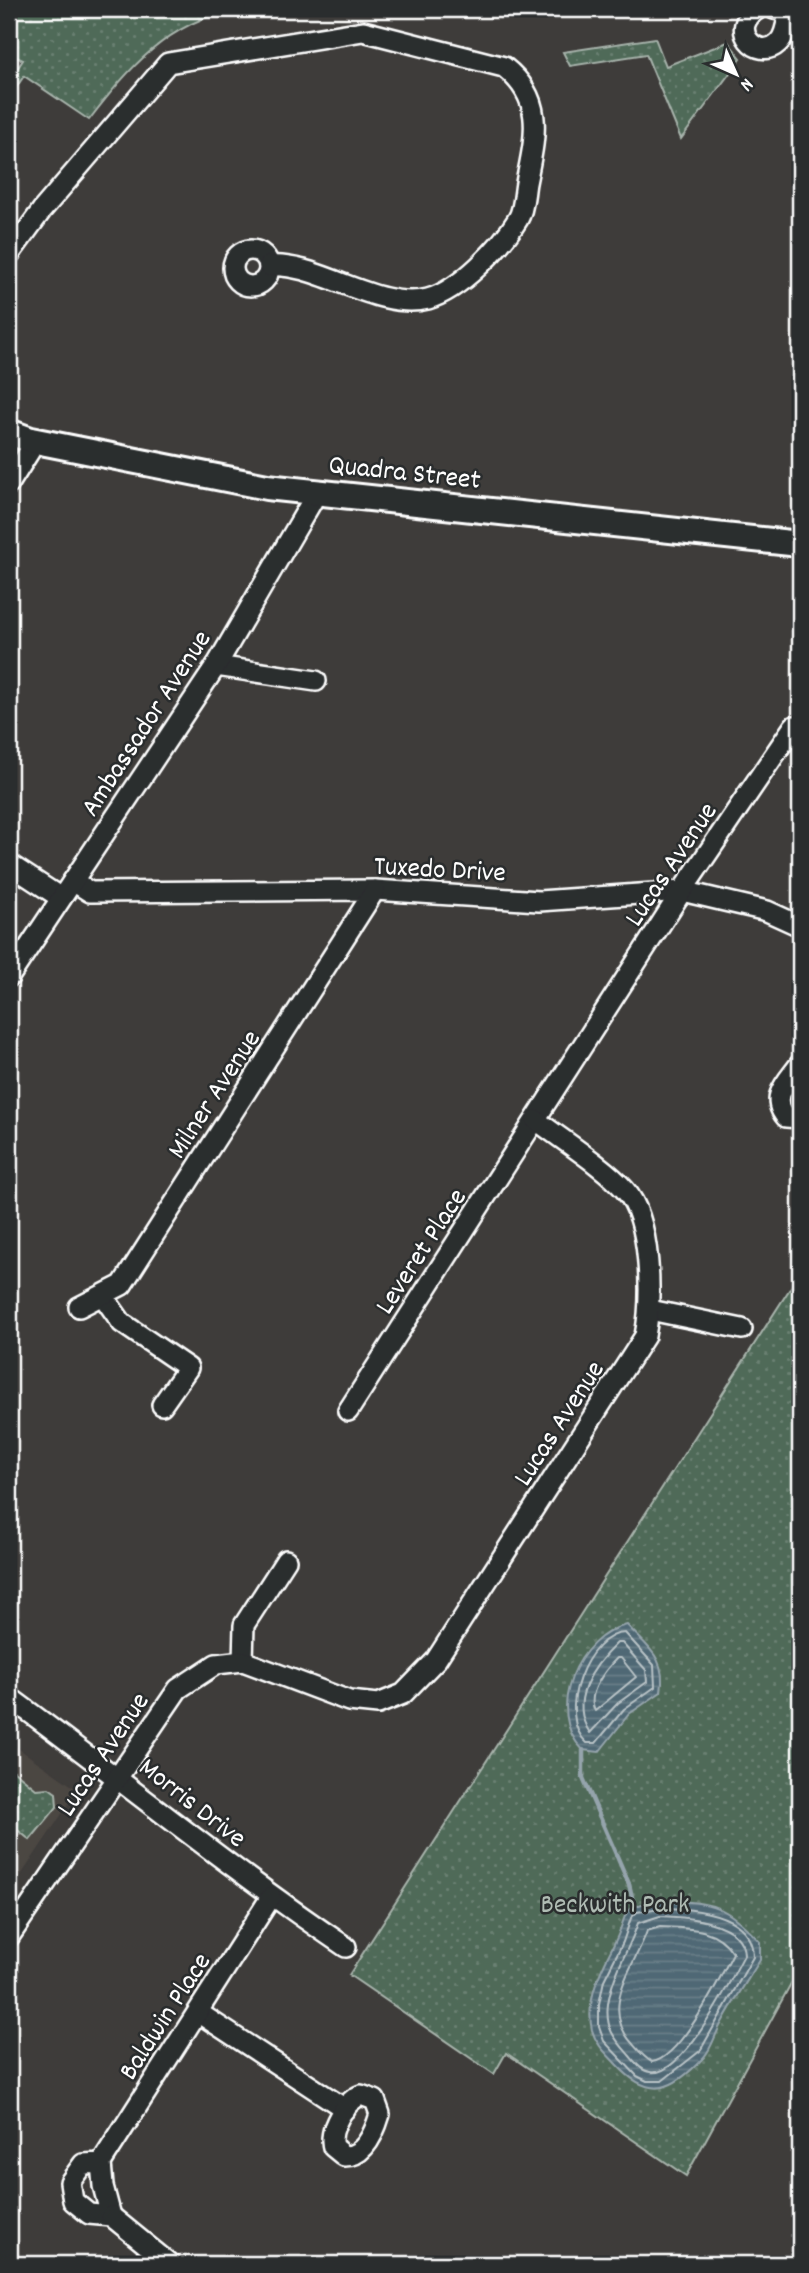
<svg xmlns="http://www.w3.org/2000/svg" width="809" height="2273" font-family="Dekko,sans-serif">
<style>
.built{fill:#4c4642}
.park{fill:url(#park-dots);stroke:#a8b4ac;stroke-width:2}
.water{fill:url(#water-rules);stroke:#95a4ac;stroke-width:2}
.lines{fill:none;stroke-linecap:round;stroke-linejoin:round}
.shore{stroke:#b9c3c7;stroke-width:2}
.stream{stroke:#95a4ac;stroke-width:4.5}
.minor-casing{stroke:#fff;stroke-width:24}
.major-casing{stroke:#fff;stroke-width:30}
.minor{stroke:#2a2d2e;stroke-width:19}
.major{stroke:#2a2d2e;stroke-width:24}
.labels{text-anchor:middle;stroke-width:5;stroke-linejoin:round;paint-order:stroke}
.street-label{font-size:28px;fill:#fff;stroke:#2a2d2e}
.park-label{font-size:28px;fill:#b0bcb4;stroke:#2a2d2e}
</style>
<defs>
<pattern id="park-dots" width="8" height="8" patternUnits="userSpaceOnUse" patternTransform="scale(1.75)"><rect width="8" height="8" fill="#506a59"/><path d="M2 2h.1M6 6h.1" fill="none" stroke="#6a8072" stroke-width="1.8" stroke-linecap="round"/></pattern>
<pattern id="water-rules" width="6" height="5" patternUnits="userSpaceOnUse" patternTransform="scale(1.75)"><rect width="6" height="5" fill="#4f6874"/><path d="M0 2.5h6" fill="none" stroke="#697f89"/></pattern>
</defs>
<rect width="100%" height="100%" fill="#3e3c3a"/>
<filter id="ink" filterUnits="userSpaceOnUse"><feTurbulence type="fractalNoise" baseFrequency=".0143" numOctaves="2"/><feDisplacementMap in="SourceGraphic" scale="14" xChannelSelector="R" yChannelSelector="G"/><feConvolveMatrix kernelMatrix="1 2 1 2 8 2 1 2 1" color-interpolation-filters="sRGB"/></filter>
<g filter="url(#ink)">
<g class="built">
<path d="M9,1742L78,1790L9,1893Z"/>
<path d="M9,2244L29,2264H9Z"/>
</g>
<g class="park">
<path d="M9,9H235C167,23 129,68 89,120L24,76L9,98V81L23,60L9,54Z"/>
<path d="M655,38L666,66L728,42L741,58L681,139L646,54L570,66L563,52Z"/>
<path d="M800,1273V1967L686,2176L506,2053L494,2074L349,1975Z"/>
<path d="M14,1771L36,1789L49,1788L56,1793L57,1807L30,1840L9,1823V1778Z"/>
</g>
<g class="water">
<path d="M627,1625C648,1648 667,1658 661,1692L629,1714L599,1752L583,1750C544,1712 578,1635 627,1625Z"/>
<path d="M659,1900C711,1903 724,1902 760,1942V1960C746,1983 731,2005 719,2028C714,2038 711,2049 704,2057C673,2091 650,2101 617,2065C607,2054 596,2045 592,2030C585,2001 601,1969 614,1944C630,1912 617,1908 659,1900Z"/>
</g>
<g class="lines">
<g class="shore">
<path d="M625,1633L654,1665L655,1687L624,1709L596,1743H587C555,1716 587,1633 625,1633Z"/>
<path d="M617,1643H622L646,1670L647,1682L618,1703L590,1733C568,1701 593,1666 617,1643Z"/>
<path d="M617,1658H621L636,1677L595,1711C586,1694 605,1670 617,1658Z"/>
<path d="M659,1908C692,1908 753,1912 753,1957L700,2051L662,2081H647L637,2076L604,2041L599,2027V2004L604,1980L623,1942L631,1918L637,1912Z"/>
<path d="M660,1916C684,1917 744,1920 744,1955C731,1980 682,2079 650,2072C641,2071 635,2062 629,2055C614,2038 605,2028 608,2004C612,1975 629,1950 638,1923Z"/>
<path d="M660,1927C688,1928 717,1927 733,1953C720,1978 680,2059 652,2062C644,2058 638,2050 632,2043C599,2007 634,1968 647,1931Z"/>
</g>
<path class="stream" d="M583,1750V1778L629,1884L634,1906"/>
<g class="minor-casing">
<g id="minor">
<path d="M758,9C726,28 758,62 778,43C786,36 787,21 789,11L774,9"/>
<circle cx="251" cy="268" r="18"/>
<path d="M9,255L42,210L168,63L363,31L504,67C546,100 535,137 526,183C524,194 524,209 518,219C501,247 460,290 428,299C378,312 316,261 269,266"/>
<path d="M9,484L36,441"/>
<path d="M216,666L316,681"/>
<path d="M9,864L61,898"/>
<path d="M73,881L90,892L375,890L539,901L682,891L767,911L800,926"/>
<path d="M9,977L216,666L318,491"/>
<path d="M800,1064C787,1082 769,1097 786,1117L800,1118"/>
<path d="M103,1296L122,1323L188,1368L162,1405"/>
<path d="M79,1307L122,1285L375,890"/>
<path d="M650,1310L742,1329"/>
<path d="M348,1411L682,891L794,726"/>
<path d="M243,1661L244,1625L286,1560"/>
<path d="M9,1697C122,1780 230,1869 346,1947"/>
<path d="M9,1937L178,1689L216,1664L243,1661L349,1701L378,1704L403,1694L436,1660L645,1336C652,1299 652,1220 625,1190C606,1168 561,1139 536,1120"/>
<path d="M199,2013L345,2109"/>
<path d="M361,2095L375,2100L380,2114C375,2131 365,2157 344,2156L333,2147C328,2130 345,2101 361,2095Z"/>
<path d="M101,2163L83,2164L70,2182L73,2201L89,2214L111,2216L103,2186L101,2163L271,1897"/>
<path d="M111,2216L170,2264"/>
</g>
</g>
<g class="major-casing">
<path id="major" d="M9,432L31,440L267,487L800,544"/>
</g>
<use href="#minor" class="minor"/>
<use href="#major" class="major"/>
</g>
</g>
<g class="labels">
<g class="street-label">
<text transform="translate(405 470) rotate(6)" y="10">Quadra Street</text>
<text transform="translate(144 722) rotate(-57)" y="10">Ambassador Avenue</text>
<text transform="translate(669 863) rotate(-56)" y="10">Lucas Avenue</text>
<text transform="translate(440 867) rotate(3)" y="10">Tuxedo Drive</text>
<text transform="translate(212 1093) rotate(-57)" y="10">Milner Avenue</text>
<text transform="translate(419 1250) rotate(-57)" y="10">Leveret Place</text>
<text transform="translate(557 1422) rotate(-57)" y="10">Lucas Avenue</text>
<text transform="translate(101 1753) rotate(-56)" y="10">Lucas Avenue</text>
<text transform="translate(194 1801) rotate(38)" y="10">Morris Drive</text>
<text transform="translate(163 2015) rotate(-57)" y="10">Baldwin Place</text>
</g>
<g class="park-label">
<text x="615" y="1912">Beckwith Park</text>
</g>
</g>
<rect width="809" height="2273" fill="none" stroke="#2a2d2e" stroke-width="35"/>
<rect x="18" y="18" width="774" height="2238" fill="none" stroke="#fff" stroke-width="2.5" filter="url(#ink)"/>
<g transform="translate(736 74) rotate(135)" stroke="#2a2d2e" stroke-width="5" paint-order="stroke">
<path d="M0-5L12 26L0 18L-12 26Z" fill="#ffffff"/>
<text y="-10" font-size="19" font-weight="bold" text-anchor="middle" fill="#ffffff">N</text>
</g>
</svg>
